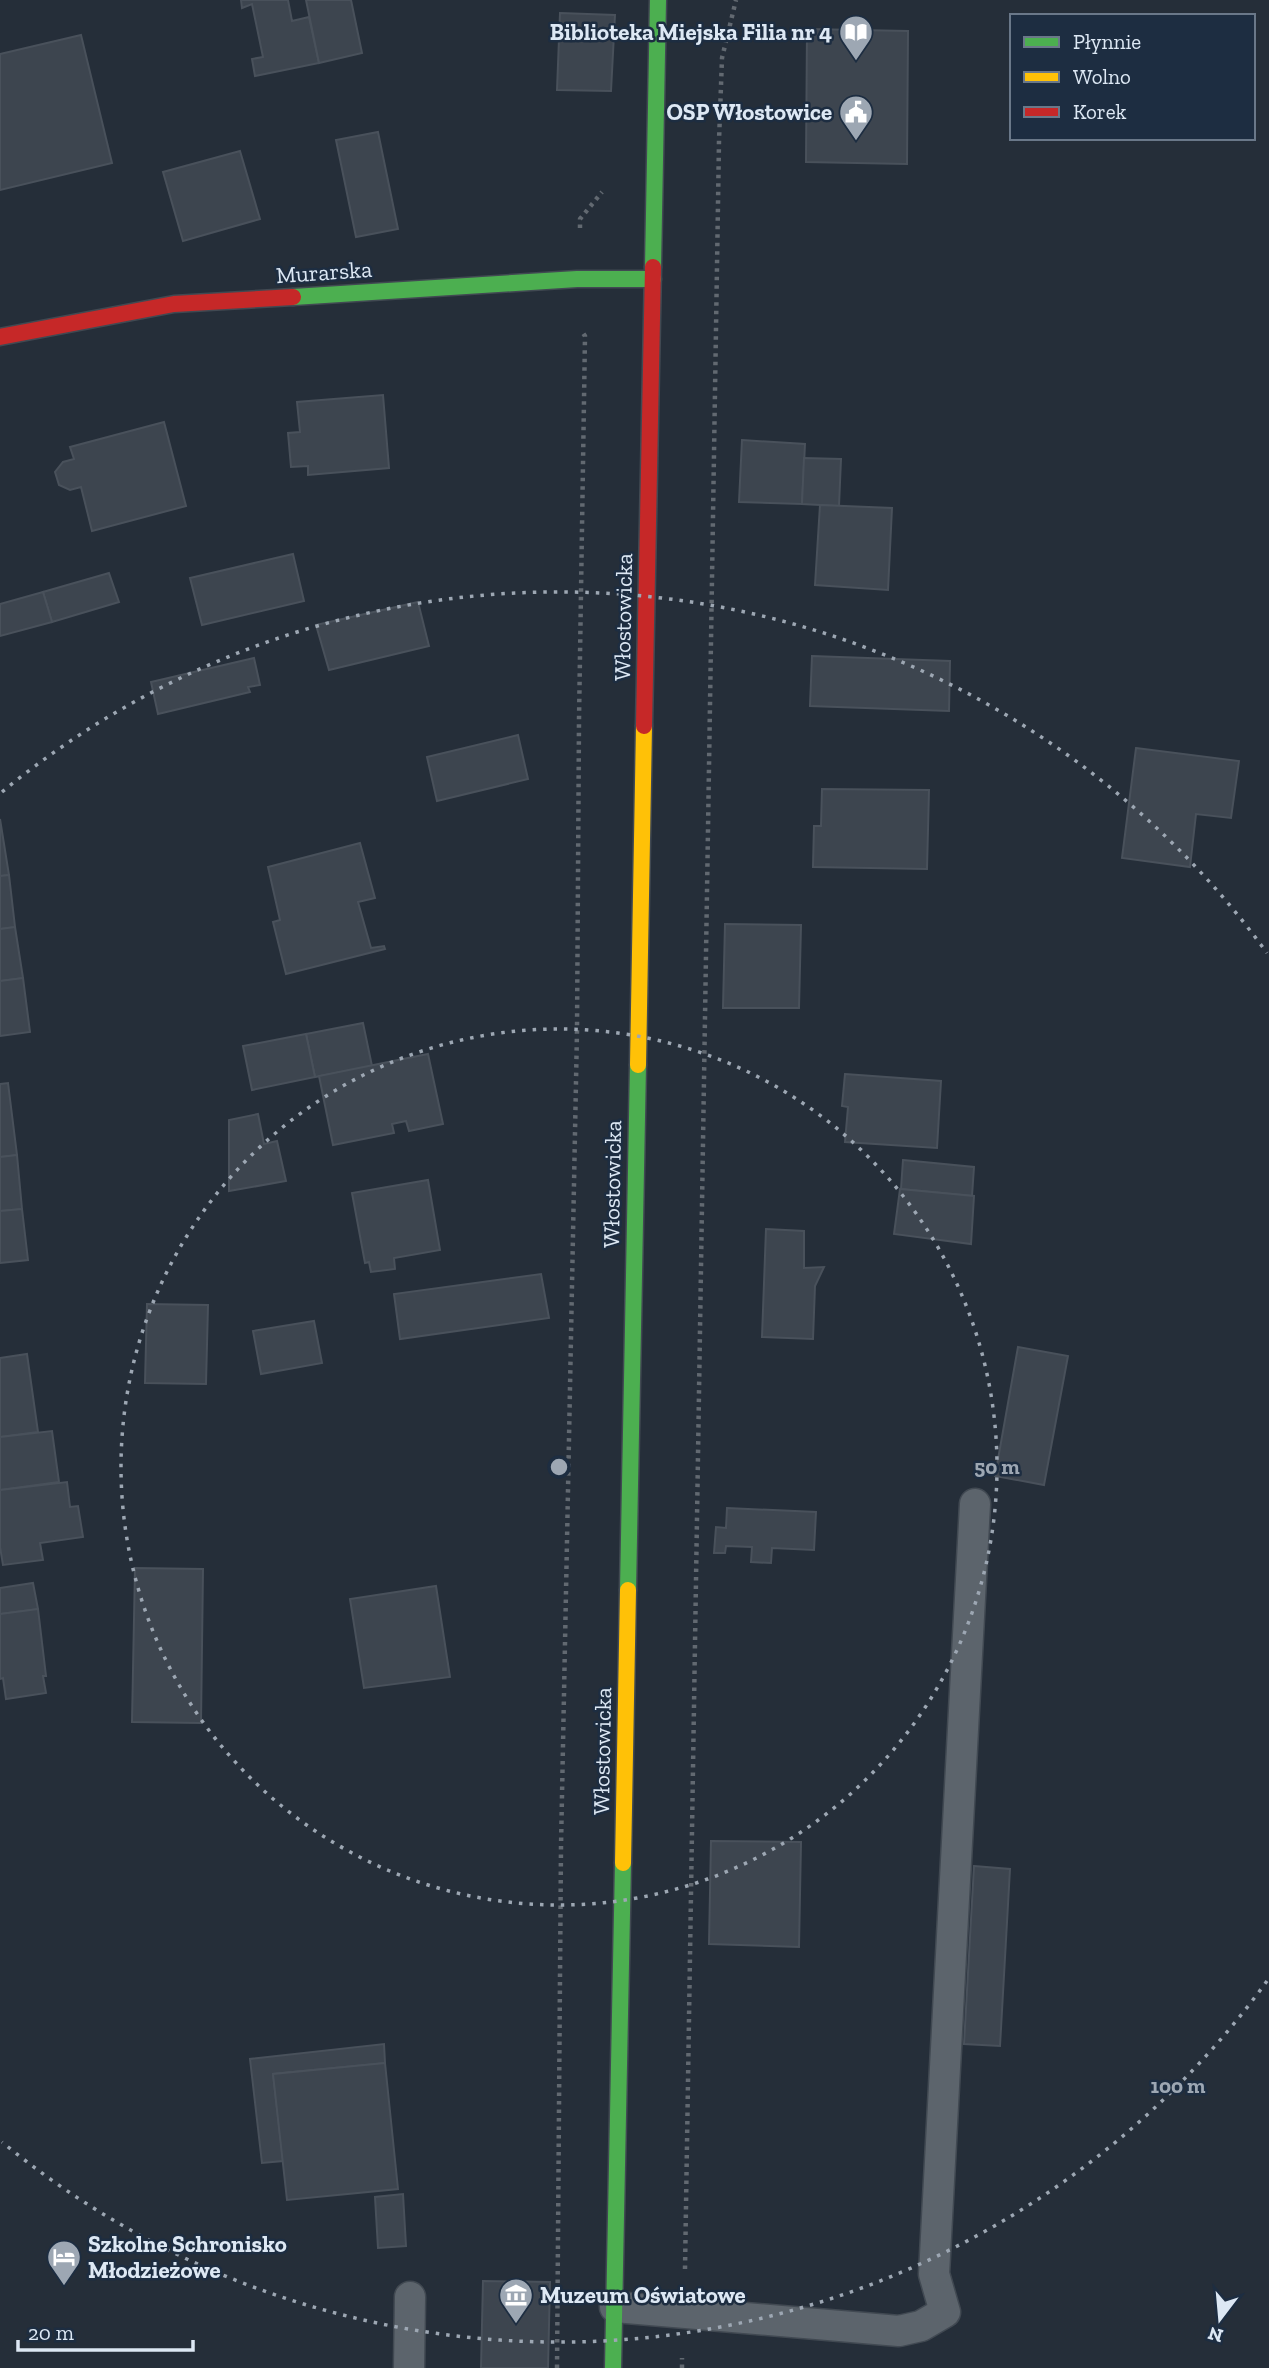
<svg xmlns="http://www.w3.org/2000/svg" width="1269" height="2368" font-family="'Zilla Slab',serif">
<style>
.building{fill:#3d454f;stroke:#49515b;stroke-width:2}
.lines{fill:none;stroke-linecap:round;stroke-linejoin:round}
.lane-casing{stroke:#414952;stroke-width:33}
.fast-casing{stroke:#414952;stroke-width:19}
.slow-casing{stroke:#414952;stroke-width:19}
.jam-casing{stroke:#414952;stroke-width:19}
.path{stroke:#626971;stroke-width:4.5;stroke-dasharray:3.5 5;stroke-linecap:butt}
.lane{stroke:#5c646c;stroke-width:30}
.fast{stroke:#4caf50;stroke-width:16}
.slow{stroke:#ffc107;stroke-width:16}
.jam{stroke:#c62828;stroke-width:16}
.ring{fill:none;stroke:#9da7b3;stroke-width:3.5;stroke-dasharray:3.5 7}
.labels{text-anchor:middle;stroke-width:5;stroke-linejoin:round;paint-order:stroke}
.poi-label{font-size:23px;font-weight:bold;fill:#dde8f4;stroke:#1d2d41;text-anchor:end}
.street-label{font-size:23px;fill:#dde8f4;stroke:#1d2d41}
.centre{fill:#9da7b3;stroke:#1d2d41;stroke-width:3.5}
.ring-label{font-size:21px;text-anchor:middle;font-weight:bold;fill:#9da7b3;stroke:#1d2d41;stroke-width:5;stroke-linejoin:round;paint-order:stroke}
</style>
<rect width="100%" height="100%" fill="#252e39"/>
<g class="building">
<path d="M241,0H288L292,21L309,17L319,63L255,76L252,59L263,57L252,4L242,8Z"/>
<path d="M306,0H351L362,53L319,63Z"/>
<path d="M560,13L615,15L611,91L557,90Z"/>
<path d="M807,29L908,31L907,164L806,162Z"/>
<path d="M81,35L112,163L0,190V54Z"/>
<path d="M378,132L398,229L356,237L336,140Z"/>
<path d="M240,151L260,219L183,241L163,172Z"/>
<path d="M383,395L389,468L308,475V466L291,467L288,433L300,432L297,402Z"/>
<path d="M164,422L186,506L92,531L81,487L70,490L59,485L55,472L63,462L74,459L70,447Z"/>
<path d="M742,440L805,444L802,504L739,502Z"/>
<path d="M804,458L841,459L839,506L802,504Z"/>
<path d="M820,505L892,508L888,590L815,585Z"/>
<path d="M293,554L304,601L202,625L190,578Z"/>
<path d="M109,573L119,602L52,622L43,592Z"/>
<path d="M43,592L52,622L0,636V604Z"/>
<path d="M418,602L429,646L329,670L316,625Z"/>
<path d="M812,656L950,661L949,711L810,706Z"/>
<path d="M254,658L260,685L248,687L250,692L158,714L151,682Z"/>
<path d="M518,735L528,779L437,801L427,757Z"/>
<path d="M1136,748L1239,761L1231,818L1196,814L1190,867L1122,858Z"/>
<path d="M822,789L929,790L927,869L813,867L814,826H821Z"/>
<path d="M0,819L9,875L0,876Z"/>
<path d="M360,843L375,898L358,902L371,948L384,946L385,949L286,974L273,922L280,920L268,867Z"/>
<path d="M9,875L15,927L0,929V876Z"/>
<path d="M725,924L801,925L799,1008H723Z"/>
<path d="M15,927L23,978L0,981V929Z"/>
<path d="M23,978L30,1032L0,1036V981Z"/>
<path d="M363,1023L372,1066L315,1077L306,1034Z"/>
<path d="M306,1034L315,1077L252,1090L243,1046Z"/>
<path d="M428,1054L443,1124L409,1131L406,1121L392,1124L394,1133L333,1145L319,1076Z"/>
<path d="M845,1074L941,1081L937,1148L845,1142L848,1107L842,1106Z"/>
<path d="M8,1083L17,1155L0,1157V1084Z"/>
<path d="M258,1114L264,1144L277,1141L286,1181L229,1191V1120Z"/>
<path d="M17,1155L22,1209L0,1211V1157Z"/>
<path d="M903,1160L974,1167L972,1196L901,1189Z"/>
<path d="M428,1180L440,1250L394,1258L395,1269L371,1272L369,1262L365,1263L352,1193Z"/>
<path d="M900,1189L974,1196L971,1244L894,1234Z"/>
<path d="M22,1209L28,1260L0,1263V1211Z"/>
<path d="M766,1229L804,1231V1268L824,1267L815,1286L813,1339L762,1337Z"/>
<path d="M541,1274L549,1318L400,1339L394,1294Z"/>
<path d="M147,1304L208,1305L206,1384L145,1383Z"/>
<path d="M314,1321L322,1363L261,1374L253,1331Z"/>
<path d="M1018,1347L1068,1356L1044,1485L995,1476Z"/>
<path d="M27,1354L38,1432L0,1437V1358Z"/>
<path d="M52,1431L59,1482L0,1490V1437Z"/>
<path d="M67,1482L70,1507L78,1506L83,1537L40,1543L43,1560L3,1565L0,1547V1490Z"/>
<path d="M727,1508L816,1512L814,1550L772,1548L771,1563L751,1562L752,1547L726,1546L725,1553H714L716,1527L726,1528Z"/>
<path d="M135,1568L203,1569L201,1723L132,1722Z"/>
<path d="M33,1583L38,1609L0,1614V1588Z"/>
<path d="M436,1586L450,1677L364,1688L350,1599Z"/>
<path d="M38,1609L46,1676H43L46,1693L6,1699L3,1678L0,1679V1614Z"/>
<path d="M711,1841L801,1842L799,1947L709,1944Z"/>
<path d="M974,1866L1010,1869L1000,2046L964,2044Z"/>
<path d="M384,2044L385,2063L273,2074L283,2161L262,2163L250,2059Z"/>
<path d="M385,2063L398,2189L287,2200L273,2074Z"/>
<path d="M403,2194L406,2246L378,2248L375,2197Z"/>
<path d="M483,2281L550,2282L548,2368H481Z"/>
</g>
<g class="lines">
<g class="lane-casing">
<g id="lane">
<path d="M615,2307L899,2331L921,2326L945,2312L934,2274L975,1504"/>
<path d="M409,2368L410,2297"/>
</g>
</g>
<g class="fast-casing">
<g id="fast">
<path d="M653,267L658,0"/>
<path d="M293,297L577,279H653"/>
<path d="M628,1590L638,1065"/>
<path d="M613,2368L623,1863"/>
</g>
</g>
<g class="slow-casing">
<g id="slow">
<path d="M638,1065L644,726"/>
<path d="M623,1863L628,1590"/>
</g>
</g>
<g class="jam-casing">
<g id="jam">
<path d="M0,337L174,304L293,297"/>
<path d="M644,726L653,267"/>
</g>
</g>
<g class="path">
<path d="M580,228V219L602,192"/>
<path d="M685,2269L719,141L722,58L736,0"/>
<path d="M557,2368L561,1847L577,1031L579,720L585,336L581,330"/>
<path d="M682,2368V2358"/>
</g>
<use href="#lane" class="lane"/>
<use href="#fast" class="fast"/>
<use href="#slow" class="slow"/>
<use href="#jam" class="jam"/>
</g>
<g class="ring">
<circle cx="559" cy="1467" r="438"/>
<path d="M1267 1981A875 875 0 0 1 2 2142M2 792A875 875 0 0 1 1267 953"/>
</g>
<defs>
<g id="library-pin" transform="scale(1.75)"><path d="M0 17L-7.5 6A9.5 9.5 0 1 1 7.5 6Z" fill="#9da7b3" stroke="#1d2d41"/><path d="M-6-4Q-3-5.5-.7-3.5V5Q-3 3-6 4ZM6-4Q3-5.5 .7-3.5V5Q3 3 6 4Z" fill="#fff"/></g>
<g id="civic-pin" transform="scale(1.75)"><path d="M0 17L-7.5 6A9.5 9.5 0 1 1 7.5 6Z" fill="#9da7b3" stroke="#1d2d41"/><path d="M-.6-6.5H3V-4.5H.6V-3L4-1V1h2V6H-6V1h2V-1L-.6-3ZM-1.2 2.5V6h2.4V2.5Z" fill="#fff"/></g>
<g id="hotel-pin" transform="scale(1.75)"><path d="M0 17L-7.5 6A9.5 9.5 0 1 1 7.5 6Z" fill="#9da7b3" stroke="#1d2d41"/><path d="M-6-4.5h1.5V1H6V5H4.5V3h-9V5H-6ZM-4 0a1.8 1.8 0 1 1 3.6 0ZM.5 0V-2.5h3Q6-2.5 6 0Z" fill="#fff"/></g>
<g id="museum-pin" transform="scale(1.75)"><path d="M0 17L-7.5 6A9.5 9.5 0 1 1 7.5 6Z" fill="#9da7b3" stroke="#1d2d41"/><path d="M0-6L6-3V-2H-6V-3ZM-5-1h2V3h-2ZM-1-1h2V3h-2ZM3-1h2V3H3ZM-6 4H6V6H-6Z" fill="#fff"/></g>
</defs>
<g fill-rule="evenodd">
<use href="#library-pin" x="856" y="32"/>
<use href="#civic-pin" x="856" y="112"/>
<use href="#hotel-pin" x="64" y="2257"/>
<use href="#museum-pin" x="516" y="2295"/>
</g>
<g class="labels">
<g class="poi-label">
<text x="832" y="40">Biblioteka Miejska Filia nr 4</text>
<text x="832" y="120">OSP Włostowice</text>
<text x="88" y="2252" text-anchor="start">Szkolne Schronisko<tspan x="88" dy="26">Młodzieżowe</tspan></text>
<text x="540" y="2303" text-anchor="start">Muzeum Oświatowe</text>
</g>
<g class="street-label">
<text transform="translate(324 272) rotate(-4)" y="8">Murarska</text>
<text transform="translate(623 617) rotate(-89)" y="8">Włostowicka</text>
<text transform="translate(612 1184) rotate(-89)" y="8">Włostowicka</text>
<text transform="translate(602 1751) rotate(-89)" y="8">Włostowicka</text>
</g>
</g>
<circle cx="559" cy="1467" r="10" class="centre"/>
<g class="ring-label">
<text x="997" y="1474">50 m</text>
<text x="1178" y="2093">100 m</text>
</g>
<rect x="1010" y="14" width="245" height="126" fill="#1d2d41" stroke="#6a7889" stroke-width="2"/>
<rect x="1024" y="37" width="35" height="10" fill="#4caf50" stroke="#6a7889" stroke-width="2"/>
<text x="1073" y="49" font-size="21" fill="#dde8f4">Płynnie</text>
<rect x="1024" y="72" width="35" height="10" fill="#ffc107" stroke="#6a7889" stroke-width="2"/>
<text x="1073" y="84" font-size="21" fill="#dde8f4">Wolno</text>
<rect x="1024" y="107" width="35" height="10" fill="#c62828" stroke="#6a7889" stroke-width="2"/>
<text x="1073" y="119" font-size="21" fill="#dde8f4">Korek</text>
<g transform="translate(1220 2319) rotate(196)" stroke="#1d2d41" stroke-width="5" paint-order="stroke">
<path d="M0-5L12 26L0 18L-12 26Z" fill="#dde8f4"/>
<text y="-10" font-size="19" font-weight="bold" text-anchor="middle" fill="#dde8f4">N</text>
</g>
<path d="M18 2340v10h175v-10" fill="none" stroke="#dde8f4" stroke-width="3.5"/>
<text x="28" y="2340" font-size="21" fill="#dde8f4" stroke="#1d2d41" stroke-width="5" paint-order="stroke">20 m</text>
</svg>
